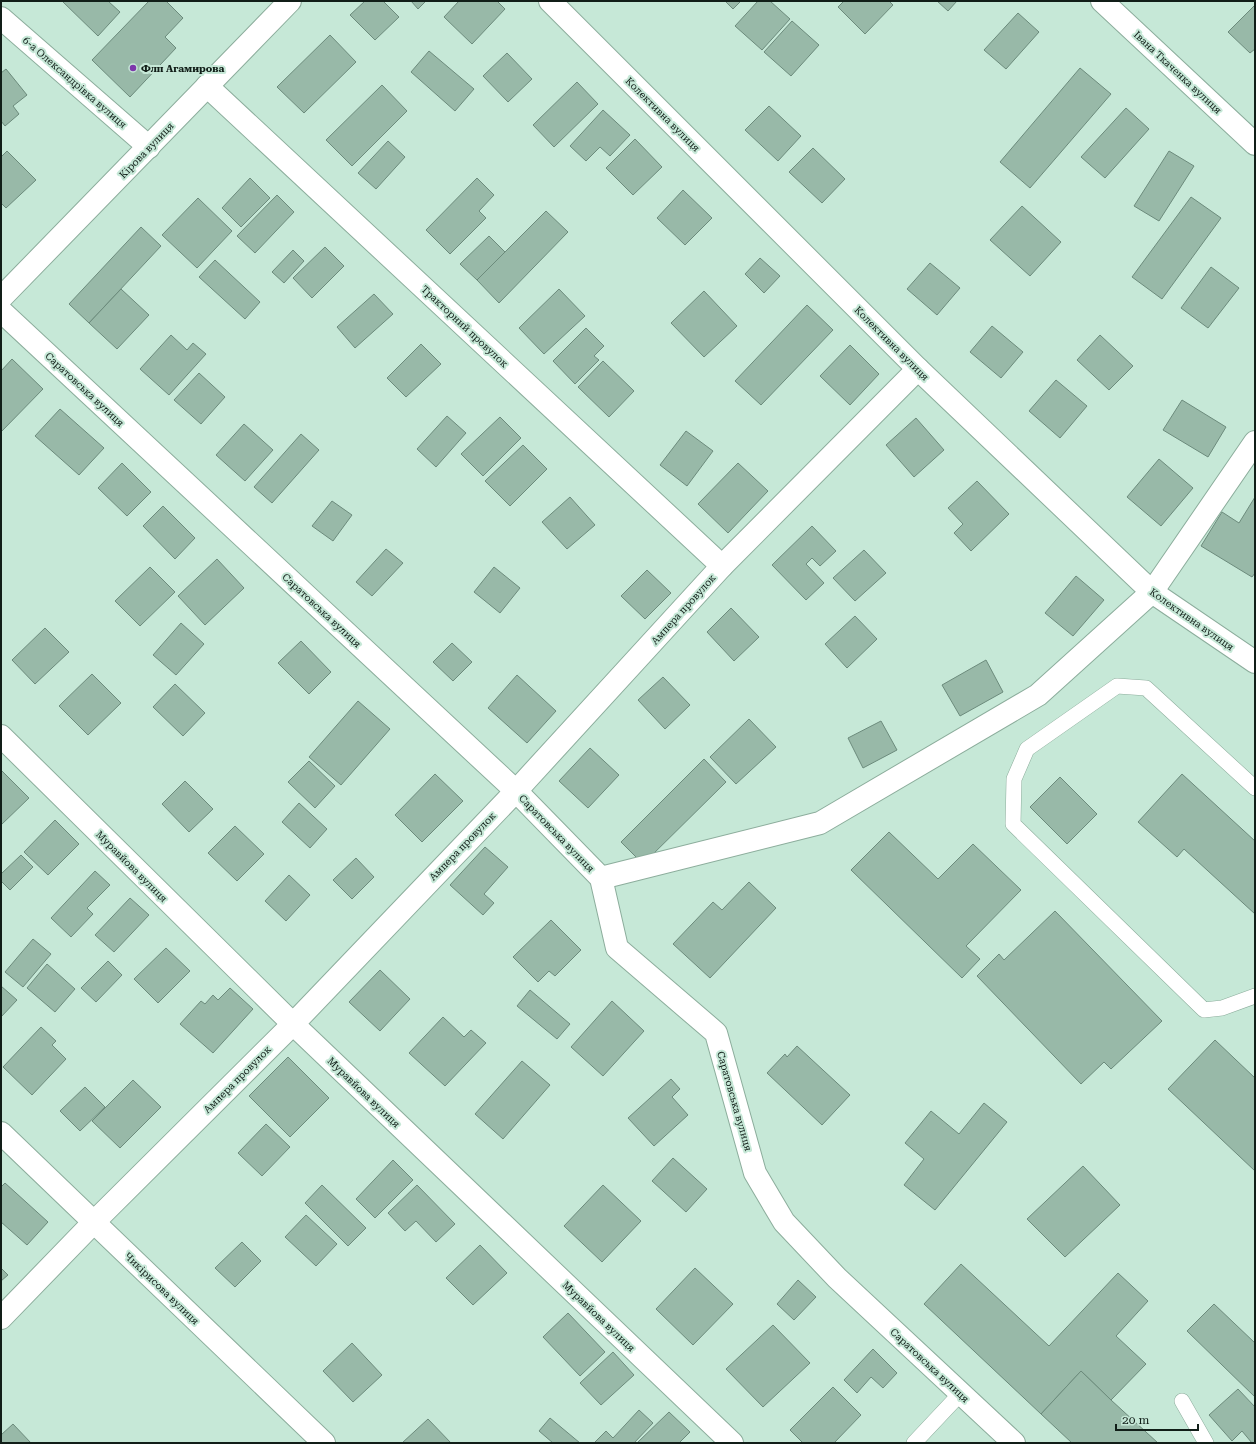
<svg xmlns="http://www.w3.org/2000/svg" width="1256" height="1444" font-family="'Roboto Serif',serif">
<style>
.building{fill:#98b9a8;stroke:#6c8b7c}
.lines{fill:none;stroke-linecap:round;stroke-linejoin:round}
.lane-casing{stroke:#8cad9c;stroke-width:16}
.street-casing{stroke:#8cad9c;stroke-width:24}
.secondary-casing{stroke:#8cad9c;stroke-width:24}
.lane{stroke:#fff;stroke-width:15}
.street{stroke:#fff;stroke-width:22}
.secondary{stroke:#fff;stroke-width:22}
.poi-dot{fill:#7d38ab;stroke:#c6e8d7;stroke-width:1.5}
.labels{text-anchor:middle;stroke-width:4;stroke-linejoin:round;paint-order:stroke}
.poi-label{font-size:10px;font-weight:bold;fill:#111e18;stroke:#c6e8d7;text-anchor:start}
.street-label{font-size:10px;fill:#111e18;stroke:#c6e8d7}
</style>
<rect width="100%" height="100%" fill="#c6e8d7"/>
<g class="building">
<path d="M62,1H108L120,12L98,36Z"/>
<path d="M149,1H166L183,18L165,37L176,48L130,97L92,60Z"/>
<path d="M365,1H383L399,17L375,40L350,15Z"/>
<path d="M411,1H426L418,9Z"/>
<path d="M459,1H497L505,9L472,44L444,17Z"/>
<path d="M725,1H741L733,9Z"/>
<path d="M758,1H770L790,19L762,50L735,26Z"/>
<path d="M844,1H889L893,5L865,34L838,7Z"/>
<path d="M937,1H957L948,11Z"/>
<path d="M1255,5V49L1250,53L1228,32Z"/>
<path d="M1018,13L1039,32L1006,69L984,50Z"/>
<path d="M792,21L819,45L791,76L764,52Z"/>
<path d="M330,35L356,62L304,113L277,87Z"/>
<path d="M429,51L474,89L455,111L411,72Z"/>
<path d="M507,53L532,79L508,102L483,76Z"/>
<path d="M1080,68L1111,94L1030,188L1000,162Z"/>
<path d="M6,69L27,95L13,106L19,114L5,126L1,121V73Z"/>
<path d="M577,82L598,104L554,147L533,125Z"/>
<path d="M382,85L407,111L352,166L326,140Z"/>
<path d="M769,106L801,136L778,161L745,130Z"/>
<path d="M1126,108L1149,129L1105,178L1081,157Z"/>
<path d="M603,110L630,135L610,156L600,147L586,161L570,146Z"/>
<path d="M635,139L662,167L633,195L606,168Z"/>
<path d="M388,141L405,157L376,189L358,173Z"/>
<path d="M813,148L845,179L822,203L789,172Z"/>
<path d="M7,151L36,180L6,208L1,203V157Z"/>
<path d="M1169,151L1194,166L1159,221L1134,206Z"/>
<path d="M250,178L270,198L241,227L222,208Z"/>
<path d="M477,178L494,195L479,211L486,218L450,254L426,230Z"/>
<path d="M683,190L712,218L685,245L657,218Z"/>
<path d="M277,195L294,212L255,253L237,236Z"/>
<path d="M1191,197L1221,218L1162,299L1132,277Z"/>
<path d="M198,198L232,231L197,268L162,235Z"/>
<path d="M1022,206L1061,242L1030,276L990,240Z"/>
<path d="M546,211L568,232L499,303L477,280Z"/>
<path d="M141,227L161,246L89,323L69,304Z"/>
<path d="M489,236L505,252L477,280L460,264Z"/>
<path d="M325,247L344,266L312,298L293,278Z"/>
<path d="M293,250L304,261L284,283L272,272Z"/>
<path d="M760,258L780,276L764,293L745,274Z"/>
<path d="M215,260L260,302L245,319L199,277Z"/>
<path d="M930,263L960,288L937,315L907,289Z"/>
<path d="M1211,267L1239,288L1208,328L1181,308Z"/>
<path d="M121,289L149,315L117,349L89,323Z"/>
<path d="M559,289L585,316L544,354L519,328Z"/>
<path d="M704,291L737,326L704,357L671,323Z"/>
<path d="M374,294L393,314L355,348L337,327Z"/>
<path d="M807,305L833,330L761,405L735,381Z"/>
<path d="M992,326L1023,352L1001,378L970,352Z"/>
<path d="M586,328L604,346L594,356L599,360L575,384L553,361Z"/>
<path d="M171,335L187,350L193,343L206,354L169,395L140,369Z"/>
<path d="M1100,335L1133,366L1109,390L1077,360Z"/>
<path d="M421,344L441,364L406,397L387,378Z"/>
<path d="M850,345L879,374L850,405L820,376Z"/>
<path d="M12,359L43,389L1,432V371Z"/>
<path d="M603,361L634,391L609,417L578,387Z"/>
<path d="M199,373L225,397L201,424L174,400Z"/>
<path d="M1056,380L1087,406L1060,438L1029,411Z"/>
<path d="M1182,400L1226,427L1208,457L1163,430Z"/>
<path d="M60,409L104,448L79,475L35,436Z"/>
<path d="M447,416L466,433L436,467L417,449Z"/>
<path d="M500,417L521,438L483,476L461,454Z"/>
<path d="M916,418L944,450L914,477L886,445Z"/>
<path d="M244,424L273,450L245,481L216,455Z"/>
<path d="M686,431L713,451L687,486L660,465Z"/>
<path d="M301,434L319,450L272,503L254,487Z"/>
<path d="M523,445L547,469L510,506L485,481Z"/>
<path d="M1159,459L1193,488L1161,526L1127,497Z"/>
<path d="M122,463L151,492L127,516L98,488Z"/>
<path d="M738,463L768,491L728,533L698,504Z"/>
<path d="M977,481L1009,514L971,551L954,533L963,524L948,508Z"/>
<path d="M570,497L595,525L567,549L542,522Z"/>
<path d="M1255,497V573L1252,577L1201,546L1222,512L1239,523Z"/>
<path d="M332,501L352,515L333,541L312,526Z"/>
<path d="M163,506L195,538L175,559L143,526Z"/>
<path d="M812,526L836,551L820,566L812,558L806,564L824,583L806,600L772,565Z"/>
<path d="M386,549L403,563L372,596L356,582Z"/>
<path d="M864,550L886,573L855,601L833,578Z"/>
<path d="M217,559L244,588L205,625L178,596Z"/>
<path d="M150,567L175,592L140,626L115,601Z"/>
<path d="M494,567L520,588L500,613L474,592Z"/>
<path d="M647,570L671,593L645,619L621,596Z"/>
<path d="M1076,576L1104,600L1073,636L1045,613Z"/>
<path d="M731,608L759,637L734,661L707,632Z"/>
<path d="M855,616L877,639L847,668L825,644Z"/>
<path d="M181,623L204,644L176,675L153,655Z"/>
<path d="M45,628L69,652L35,684L12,660Z"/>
<path d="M301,641L331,672L309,694L278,663Z"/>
<path d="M452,643L472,662L453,681L433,662Z"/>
<path d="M986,660L1003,692L960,716L942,685Z"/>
<path d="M92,674L121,703L88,735L59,706Z"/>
<path d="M517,675L556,711L527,743L488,708Z"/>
<path d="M663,677L690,705L665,729L638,700Z"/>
<path d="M175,684L205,713L183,736L153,707Z"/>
<path d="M358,701L390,729L341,785L309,757Z"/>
<path d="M749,719L776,747L736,784L710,757Z"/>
<path d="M881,721L897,750L863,768L848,738Z"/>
<path d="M590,748L619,775L588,808L559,781Z"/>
<path d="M704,759L726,782L643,864L621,842Z"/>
<path d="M309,761L335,786L315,808L288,782Z"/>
<path d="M1,770L29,798L1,825Z"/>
<path d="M435,774L463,801L422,842L395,815Z"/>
<path d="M1182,774L1255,841V914L1184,849L1177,857L1138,822Z"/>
<path d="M1060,777L1097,814L1067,844L1030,807Z"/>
<path d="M185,781L213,809L189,832L162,804Z"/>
<path d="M299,803L327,829L310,848L282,822Z"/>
<path d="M55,820L79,844L48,875L24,852Z"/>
<path d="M235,826L264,854L237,881L208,853Z"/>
<path d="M889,832L938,879L973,844L1021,890L966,946L980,959L962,978L851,870Z"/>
<path d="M485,847L508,867L484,894L494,903L483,915L450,885Z"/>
<path d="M21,855L33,867L10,890L1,881V874Z"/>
<path d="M356,858L374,877L352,899L333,880Z"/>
<path d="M95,871L110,885L87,908L93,914L71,937L51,918Z"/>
<path d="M289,875L310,895L286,921L265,901Z"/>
<path d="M749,882L776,908L710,978L673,944L713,902L722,910Z"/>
<path d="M130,898L149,915L114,952L95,935Z"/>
<path d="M1055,911L1162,1021L1111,1069L1104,1062L1081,1084L977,976L999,954L1004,960Z"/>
<path d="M551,920L581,950L555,976L549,971L538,982L513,957Z"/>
<path d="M33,939L51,954L23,987L5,972Z"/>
<path d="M166,948L190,971L158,1003L134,979Z"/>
<path d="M108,961L122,975L96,1002L81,988Z"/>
<path d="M47,964L75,989L55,1012L27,988Z"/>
<path d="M380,970L410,999L380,1031L349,1002Z"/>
<path d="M1,986L17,1000L1,1017Z"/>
<path d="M230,988L253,1009L213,1053L180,1024L201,1001L205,1004L213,995L218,1000Z"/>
<path d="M530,990L570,1024L557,1039L517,1006Z"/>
<path d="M612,1001L644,1031L603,1076L571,1047Z"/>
<path d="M443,1017L464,1037L471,1030L486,1043L445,1086L409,1053Z"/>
<path d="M41,1027L56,1041L52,1045L66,1059L32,1095L3,1067Z"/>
<path d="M1215,1040L1255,1078V1171L1168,1089Z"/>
<path d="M797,1046L850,1095L822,1125L767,1073L785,1054L787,1057Z"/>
<path d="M288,1057L329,1098L290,1137L249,1096Z"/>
<path d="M522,1061L550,1085L503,1139L475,1114Z"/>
<path d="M671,1079L680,1089L672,1097L688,1115L654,1146L628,1118Z"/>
<path d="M133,1080L161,1107L120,1148L92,1121Z"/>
<path d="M85,1087L105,1107L80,1131L60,1111Z"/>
<path d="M984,1103L1007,1122L935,1210L904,1185L924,1159L905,1143L931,1111L959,1134Z"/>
<path d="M266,1124L290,1147L262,1176L238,1153Z"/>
<path d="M673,1158L707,1189L686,1212L652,1181Z"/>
<path d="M393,1160L413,1180L375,1218L356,1199Z"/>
<path d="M1083,1166L1120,1205L1065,1257L1027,1219Z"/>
<path d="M5,1183L48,1222L27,1245L1,1222V1187Z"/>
<path d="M322,1185L366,1228L348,1246L305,1203Z"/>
<path d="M417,1185L455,1224L436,1242L416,1221L405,1231L388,1213Z"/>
<path d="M603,1185L641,1221L602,1262L564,1226Z"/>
<path d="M306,1215L337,1244L316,1266L285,1237Z"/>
<path d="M242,1242L261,1261L235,1287L215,1268Z"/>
<path d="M480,1245L507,1273L473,1305L446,1278Z"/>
<path d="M961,1264L1049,1346L1118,1273L1148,1301L1116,1336L1146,1364L1111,1400L1081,1371L1041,1414L924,1304Z"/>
<path d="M1,1268L8,1275L1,1281Z"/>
<path d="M695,1268L733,1304L693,1345L656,1309Z"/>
<path d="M798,1280L816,1297L794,1320L777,1304Z"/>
<path d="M1214,1304L1255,1343V1397L1187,1331Z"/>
<path d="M568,1313L605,1352L580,1376L543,1337Z"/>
<path d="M773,1325L810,1363L763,1407L726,1369Z"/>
<path d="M352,1343L382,1375L353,1402L323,1371Z"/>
<path d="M873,1349L897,1373L883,1388L871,1377L857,1393L844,1380Z"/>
<path d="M613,1352L634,1375L601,1405L580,1383Z"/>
<path d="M1081,1371L1111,1400L1158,1443H1072L1041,1414Z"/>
<path d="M833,1387L861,1415L834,1443H803L790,1430Z"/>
<path d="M1238,1389L1255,1407V1443H1252L1242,1431L1232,1441L1209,1415Z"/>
<path d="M639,1410L653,1423L634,1443H594L606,1431L613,1438Z"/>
<path d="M669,1412L690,1432L679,1443H637Z"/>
<path d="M550,1418L580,1443H553L539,1431Z"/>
<path d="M428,1419L451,1443H402Z"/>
<path d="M13,1424L31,1443H1V1435Z"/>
</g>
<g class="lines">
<g class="lane-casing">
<g id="lane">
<path d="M1255,788L1146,688L1117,686L1027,749L1014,779L1013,824L1204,1010L1222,1008L1255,996"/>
<path d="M1182,1401L1206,1443"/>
<path d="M914,1443L961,1393"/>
</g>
</g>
<g class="street-casing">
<g id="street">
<path d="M550,1L918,369L1152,592L1255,662"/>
<path d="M1,18L149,147"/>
<path d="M207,86L722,566"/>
<path d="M1,311L516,791L601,878L617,948L716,1033L755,1173L784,1222L837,1278L1014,1443"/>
<path d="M1,736L293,1024L732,1443"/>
<path d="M601,878L820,823L1038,695L1152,592L1255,442"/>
<path d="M1,1133L324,1443"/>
<path d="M1,1318L94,1222L293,1024L516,791L722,566L918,369"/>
</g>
</g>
<g class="secondary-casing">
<g id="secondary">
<path d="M1102,1L1255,144"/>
<path d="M1,298L290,1"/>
</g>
</g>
<use href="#lane" class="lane"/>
<use href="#street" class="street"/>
<use href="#secondary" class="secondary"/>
</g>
<circle class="poi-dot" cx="133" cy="68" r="4"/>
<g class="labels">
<g class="poi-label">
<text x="141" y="72">Флп Агамирова</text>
</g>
<g class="street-label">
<text transform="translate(1178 72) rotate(43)" y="4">Івана Ткаченка вулиця</text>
<text transform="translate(75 82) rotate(41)" y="4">6-а Олександрівка вулиця</text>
<text transform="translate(663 114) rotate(45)" y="4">Колективна вулиця</text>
<text transform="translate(146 150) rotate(-46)" y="4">Кірова вулиця</text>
<text transform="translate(465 326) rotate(43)" y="4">Тракторний провулок</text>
<text transform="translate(892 343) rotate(45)" y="4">Колективна вулиця</text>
<text transform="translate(85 389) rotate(43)" y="4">Саратовська вулиця</text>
<text transform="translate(683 609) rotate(-48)" y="4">Ампера провулок</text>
<text transform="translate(322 610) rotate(43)" y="4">Саратовська вулиця</text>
<text transform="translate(1192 619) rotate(35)" y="4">Колективна вулиця</text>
<text transform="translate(557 833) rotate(46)" y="4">Саратовська вулиця</text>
<text transform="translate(462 846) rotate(-46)" y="4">Ампера провулок</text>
<text transform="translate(132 866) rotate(45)" y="4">Муравйова вулиця</text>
<text transform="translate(237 1079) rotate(-45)" y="4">Ампера провулок</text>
<text transform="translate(364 1092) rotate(44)" y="4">Муравйова вулиця</text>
<text transform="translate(735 1101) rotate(74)" y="4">Саратовська вулиця</text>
<text transform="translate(162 1288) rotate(44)" y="4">Чикірисова вулиця</text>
<text transform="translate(599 1316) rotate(44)" y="4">Муравйова вулиця</text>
<text transform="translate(930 1365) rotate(43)" y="4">Саратовська вулиця</text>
</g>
</g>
<rect width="1256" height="1444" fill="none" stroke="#111e18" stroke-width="4"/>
<path d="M1116 1424v6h82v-6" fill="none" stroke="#111e18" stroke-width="2"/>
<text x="1122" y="1424" font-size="12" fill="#111e18" stroke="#c6e8d7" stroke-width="3" paint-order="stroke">20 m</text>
</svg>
